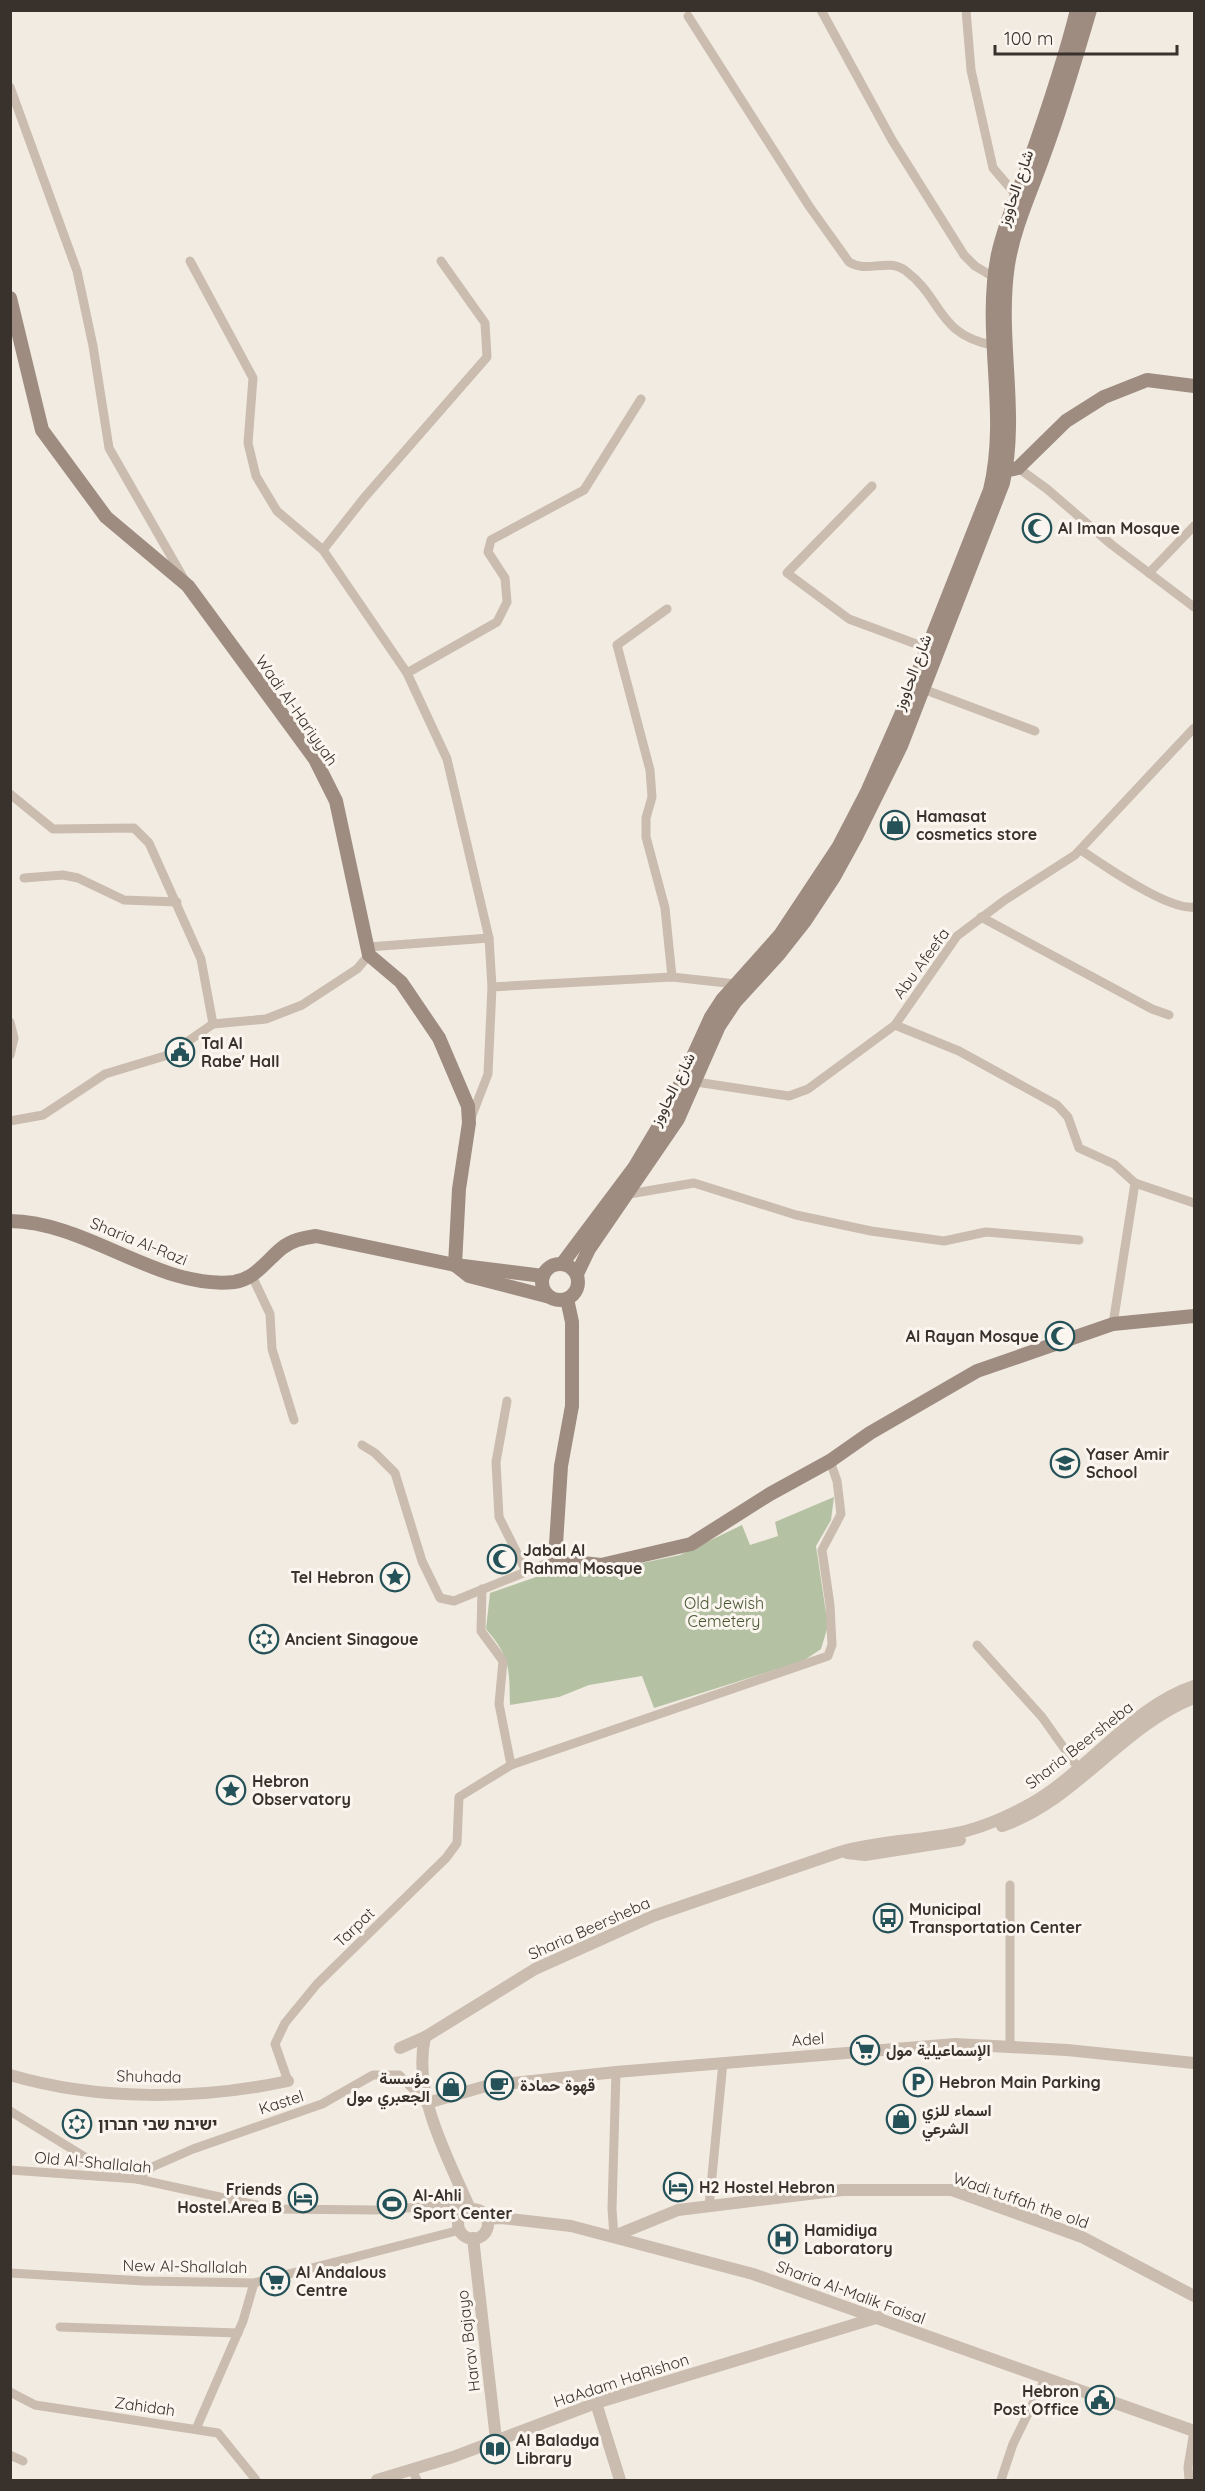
<svg xmlns="http://www.w3.org/2000/svg" width="1205" height="2491" font-family="Quicksand,Vazirmatn,'Noto Sans Hebrew',sans-serif">
<style>
.green{fill:#b5c1a3}
.lines{fill:none;stroke-linecap:round;stroke-linejoin:round}
.minor{stroke:#cabcae;stroke-width:9}
.tertiary{stroke:#cabcae;stroke-width:12}
.secondary{stroke:#9e8c80;stroke-width:14}
.labels{text-anchor:middle;stroke-width:6;stroke-linejoin:round;paint-order:stroke}
.street-label{font-size:16px;fill:#39312c;stroke:#faf5ef}
.poi-label{font-size:16px;font-weight:bold;fill:#39312c;stroke:#faf5ef;text-anchor:start}
.park-label{font-size:16px;fill:#475631;stroke:#faf5ef}
</style>
<rect width="100%" height="100%" fill="#f2ebe2"/>
<path class="green" d="M834,1497L831,1520L816,1546L828,1626L821,1649L803,1661L654,1708L642,1676L589,1685L559,1697L510,1705C509,1668 511,1658 486,1629L490,1593L562,1568L609,1570L680,1555L742,1525L750,1545L778,1536L775,1522Z"/>
<g class="lines">
<g class="minor">
<path d="M821,10L892,140L964,255L975,266L995,278"/>
<path d="M966,10L971,70L993,168L1017,196"/>
<path d="M688,16L809,206L849,262C868,274 887,257 906,271C943,299 937,334 992,345"/>
<path d="M10,87L77,271L93,346L109,448L184,579"/>
<path d="M190,261L253,378L248,443L256,476L277,511L323,550L407,673L447,759L489,938L492,987L488,1074L471,1118"/>
<path d="M1018,468L1047,489L1112,545L1194,607"/>
<path d="M872,486L787,573L849,619L927,648"/>
<path d="M323,550L364,498L487,357L485,323L441,261"/>
<path d="M1149,573L1194,526"/>
<path d="M667,609L617,645L650,770L652,797L646,818V837L665,908L672,977"/>
<path d="M407,673L497,622L507,602L505,578L488,552L491,540L584,490L641,399"/>
<path d="M923,689L1035,731"/>
<path d="M10,794L53,829L134,828L149,843L201,959L213,1024"/>
<path d="M1081,850C1103,865 1169,911 1194,907"/>
<path d="M24,878L63,875L78,878L124,900L177,902"/>
<path d="M981,917L1152,1009L1169,1015"/>
<path d="M368,947L489,938"/>
<path d="M492,987L672,977L736,984"/>
<path d="M10,1022L14,1038L10,1055"/>
<path d="M895,1025L959,1051L1057,1105L1068,1117L1079,1148L1114,1164L1135,1183L1194,1203"/>
<path d="M696,1082L789,1096L808,1089L895,1025L957,936L1005,900L1075,855L1194,728"/>
<path d="M10,1121L43,1115L105,1074L168,1055L213,1024L266,1019L302,1005L357,969L369,955"/>
<path d="M629,1194L694,1183L796,1215L871,1231L944,1241L986,1232L1079,1240"/>
<path d="M252,1276L270,1314L272,1349L294,1420"/>
<path d="M1113,1324L1135,1183"/>
<path d="M507,1401L496,1462L499,1517L526,1571"/>
<path d="M362,1445L375,1453L395,1473L422,1561L440,1598L454,1601L555,1560"/>
<path d="M482,1589L481,1631L503,1661L499,1704L511,1765"/>
<path d="M977,1645L1042,1717L1081,1772"/>
<path d="M1010,1885V2047"/>
<path d="M288,2081L275,2044L285,2023L317,1984L446,1858L457,1843L459,1797L511,1765L828,1656L832,1645L830,1605L822,1550L841,1514L837,1481L830,1461"/>
<path d="M10,2111L98,2165L137,2179L152,2167L193,2149L322,2104L373,2075H399L427,2103"/>
<path d="M10,2170L137,2179L275,2209L376,2210L451,2205L466,2211"/>
<path d="M709,2207L723,2062"/>
<path d="M614,2236L612,2209L616,2072"/>
<path d="M10,2273L144,2281L254,2283L460,2230"/>
<path d="M60,2327L238,2333"/>
<path d="M10,2392L35,2405L218,2433L256,2480"/>
<path d="M196,2429L243,2321L254,2283"/>
<path d="M10,2455L23,2461"/>
<path d="M412,2470L417,2480"/>
<path d="M1001,2480L1013,2444L1046,2377"/>
<path d="M1189,2480L1188,2467L1194,2431"/>
</g>
<g class="tertiary">
<path d="M1002,1826C1077,1800 1121,1727 1194,1698"/>
<path d="M847,1853L865,1855L960,1840"/>
<path d="M400,2048L425,2037"/>
<path d="M10,2075C98,2101 199,2100 288,2081"/>
<path d="M427,2103L486,2086L616,2072L955,2044L1067,2050L1194,2063"/>
<path d="M470,2209C448,2157 412,2095 425,2037L535,1969L653,1916L840,1852C877,1841 915,1841 952,1834C980,1829 1007,1817 1032,1803C1088,1771 1133,1706 1194,1686"/>
<circle cx="473" cy="2224" r="15"/>
<path d="M487,2219L501,2218L571,2226L753,2274L1194,2431"/>
<path d="M614,2236L678,2210L842,2190H952L1082,2237L1194,2296"/>
<path d="M473,2238L496,2439"/>
<path d="M596,2403L620,2480"/>
<path d="M377,2480L453,2457L596,2403L879,2317"/>
</g>
<g class="secondary">
<path d="M10,298L42,430L106,517L188,586L315,759L336,801L369,955L401,982L439,1038L468,1106L469,1123L459,1189L455,1265"/>
<path d="M999,472L1018,468L1066,421L1104,397L1147,380L1194,386"/>
<path d="M10,1221C88,1222 159,1290 234,1282C255,1279 266,1261 282,1248C292,1240 303,1238 316,1236L455,1265L543,1276"/>
<path d="M562,1264L634,1168L669,1109L711,1017L722,1000L780,935L839,846L867,792L903,710L990,490C1009,412 982,333 998,254C1005,223 1018,193 1029,163C1047,112 1064,62 1077,10"/>
<circle cx="560" cy="1282" r="18"/>
<path d="M455,1265L469,1276L550,1297"/>
<path d="M577,1274L589,1249L678,1119L719,1026L735,1002L779,954L805,921L834,877L856,837L901,746L1003,483C1019,412 997,338 1008,265C1014,226 1033,187 1046,149C1063,103 1076,57 1090,10"/>
<path d="M567,1299L572,1322V1406L561,1466L555,1560L601,1565L691,1544L770,1494L830,1461L870,1433L977,1371L1113,1324L1194,1316"/>
</g>
</g>
<defs>
<g id="mosque-ring" transform="scale(1.5)"><circle r="9.5" fill="#faf5ef" stroke="#245258" stroke-width="1.5"/><path d="M3.5-4.9A6 6 0 1 0 3.5 4.9A5 5 0 1 1 3.5-4.9Z" fill="#245258"/></g>
<g id="shop-ring" transform="scale(1.5)"><circle r="9.5" fill="#faf5ef" stroke="#245258" stroke-width="1.5"/><path d="M-5-2.5h2.3a2.7 3.5 0 0 1 5.4 0H5L5.5 6h-11ZM-1.5-2.5h3a1.5 2.3 0 0 0-3 0Z" fill="#245258"/></g>
<g id="civic-ring" transform="scale(1.5)"><circle r="9.5" fill="#faf5ef" stroke="#245258" stroke-width="1.5"/><path d="M-.6-6.5H3V-4.5H.6V-3L4-1V1h2V6H-6V1h2V-1L-.6-3ZM-1.2 2.5V6h2.4V2.5Z" fill="#245258"/></g>
<g id="school-ring" transform="scale(1.5)"><circle r="9.5" fill="#faf5ef" stroke="#245258" stroke-width="1.5"/><path d="M0-5L7-2L0 1L-7-2ZM-4 1L0 2.5L4 1V4Q0 6-4 4Z" fill="#245258"/></g>
<g id="sight-ring" transform="scale(1.5)"><circle r="9.5" fill="#faf5ef" stroke="#245258" stroke-width="1.5"/><path d="M0-6L1.8-2.2L6-1.7L2.9 1.2L3.7 5.4L0 3.3L-3.7 5.4L-2.9 1.2L-6-1.7L-1.8-2.2Z" fill="#245258"/></g>
<g id="synagogue-ring" transform="scale(1.5)"><circle r="9.5" fill="#faf5ef" stroke="#245258" stroke-width="1.5"/><path d="M0-6.5L5.6 3.2H-5.6ZM0 6.5L5.6-3.2H-5.6Z" fill="#245258"/></g>
<g id="bus-ring" transform="scale(1.5)"><circle r="9.5" fill="#faf5ef" stroke="#245258" stroke-width="1.5"/><path d="M-5-6H5V4H4V6H2V4H-2V6H-4V4H-5ZM-3.5-4V0h7V-4ZM-3.5 1.2v1.5H-2V1.2ZM2 1.2v1.5H3.5V1.2Z" fill="#245258"/></g>
<g id="supermarket-ring" transform="scale(1.5)"><circle r="9.5" fill="#faf5ef" stroke="#245258" stroke-width="1.5"/><path d="M-6-5.5h2.5l.6 2H6L4.5 2H-2.5L-4.4-4H-6ZM-1.5 3.2a1.3 1.3 0 1 0 .1 0ZM3 3.2a1.3 1.3 0 1 0 .1 0Z" fill="#245258"/></g>
<g id="parking-ring" transform="scale(1.5)"><circle r="9.5" fill="#faf5ef" stroke="#245258" stroke-width="1.5"/><path d="M-3.5-5.5H1a3.5 3.5 0 0 1 0 7H-1V5.5H-3.5ZM-1-3.4V-.6H.8a1.4 1.4 0 0 0 0-2.8Z" fill="#245258"/></g>
<g id="cafe-ring" transform="scale(1.5)"><circle r="9.5" fill="#faf5ef" stroke="#245258" stroke-width="1.5"/><path d="M-5.5-4.5H6V0H3Q3 3.5 0 3.5H-2.5Q-5.5 3.5-5.5 0ZM3-3.2v2h1.7v-2ZM-6 4.5H4V6H-6Z" fill="#245258"/></g>
<g id="hotel-ring" transform="scale(1.5)"><circle r="9.5" fill="#faf5ef" stroke="#245258" stroke-width="1.5"/><path d="M-6-4.5h1.5V1H6V5H4.5V3h-9V5H-6ZM-4 0a1.8 1.8 0 1 1 3.6 0ZM.5 0V-2.5h3Q6-2.5 6 0Z" fill="#245258"/></g>
<g id="stadium-ring" transform="scale(1.5)"><circle r="9.5" fill="#faf5ef" stroke="#245258" stroke-width="1.5"/><path d="M0-5a6.5 5 0 1 0 0 10a6.5 5 0 1 0 0-10ZM-3.5-1.8h7v3.6h-7Z" fill="#245258"/></g>
<g id="hospital-ring" transform="scale(1.5)"><circle r="9.5" fill="#faf5ef" stroke="#245258" stroke-width="1.5"/><path d="M-5-5h3v3.5h4V-5h3V5h-3V1.5h-4V5h-3Z" fill="#245258"/></g>
<g id="library-ring" transform="scale(1.5)"><circle r="9.5" fill="#faf5ef" stroke="#245258" stroke-width="1.5"/><path d="M-6-4Q-3-5.5-.7-3.5V5Q-3 3-6 4ZM6-4Q3-5.5 .7-3.5V5Q3 3 6 4Z" fill="#245258"/></g>
</defs>
<g fill-rule="evenodd">
<use href="#mosque-ring" x="1037" y="528"/>
<use href="#shop-ring" x="895" y="825"/>
<use href="#civic-ring" x="180" y="1052"/>
<use href="#mosque-ring" x="1060" y="1336"/>
<use href="#school-ring" x="1065" y="1463"/>
<use href="#mosque-ring" x="502" y="1559"/>
<use href="#sight-ring" x="395" y="1577"/>
<use href="#synagogue-ring" x="264" y="1639"/>
<use href="#sight-ring" x="231" y="1790"/>
<use href="#bus-ring" x="888" y="1918"/>
<use href="#supermarket-ring" x="865" y="2050"/>
<use href="#parking-ring" x="918" y="2082"/>
<use href="#cafe-ring" x="499" y="2085"/>
<use href="#shop-ring" x="451" y="2087"/>
<use href="#shop-ring" x="901" y="2119"/>
<use href="#synagogue-ring" x="77" y="2124"/>
<use href="#hotel-ring" x="678" y="2187"/>
<use href="#hotel-ring" x="303" y="2198"/>
<use href="#stadium-ring" x="392" y="2204"/>
<use href="#hospital-ring" x="783" y="2239"/>
<use href="#supermarket-ring" x="275" y="2281"/>
<use href="#civic-ring" x="1100" y="2400"/>
<use href="#library-ring" x="495" y="2449"/>
</g>
<g class="labels">
<g class="street-label">
<text transform="translate(1015 188) rotate(-71)" y="6">شارع الحاووز</text>
<text transform="translate(912 672) rotate(-69)" y="6">شارع الحاووز</text>
<text transform="translate(297 710) rotate(55)" y="6">Wadi Al-Hariyyah</text>
<text transform="translate(921 963) rotate(-54)" y="6">Abu Afeefa</text>
<text transform="translate(672 1089) rotate(-63)" y="6">شارع الحاووز</text>
<text transform="translate(139 1241) rotate(22)" y="6">Sharia Al-Razi</text>
<text transform="translate(1079 1745) rotate(-38)" y="6">Sharia Beersheba</text>
<text transform="translate(354 1927) rotate(-44)" y="6">Tarpat</text>
<text transform="translate(589 1928) rotate(-24)" y="6">Sharia Beersheba</text>
<text transform="translate(808 2039) rotate(-4)" y="6">Adel</text>
<text transform="translate(149 2076) rotate(1)" y="6">Shuhada</text>
<text transform="translate(281 2102) rotate(-18)" y="6">Kastel</text>
<text transform="translate(93 2162) rotate(5)" y="6">Old Al-Shallalah</text>
<text transform="translate(1021 2200) rotate(19)" y="6">Wadi tuffah the old</text>
<text transform="translate(185 2266) rotate(1)" y="6">New Al-Shallalah</text>
<text transform="translate(851 2292) rotate(20)" y="6">Sharia Al-Malik Faisal</text>
<text transform="translate(468 2341) rotate(-97)" y="6">Harav Bajayo</text>
<text transform="translate(621 2380) rotate(-18)" y="6">HaAdam HaRishon</text>
<text transform="translate(145 2406) rotate(8)" y="6">Zahidah</text>
</g>
<g class="poi-label">
<text x="1058" y="534">Al Iman Mosque</text>
<text x="916" y="822">Hamasat<tspan x="916" dy="18">cosmetics store</tspan></text>
<text x="201" y="1049">Tal Al<tspan x="201" dy="18">Rabe' Hall</tspan></text>
<text x="1039" y="1342" text-anchor="end">Al Rayan Mosque</text>
<text x="1086" y="1460">Yaser Amir<tspan x="1086" dy="18">School</tspan></text>
<text x="523" y="1556">Jabal Al<tspan x="523" dy="18">Rahma Mosque</tspan></text>
<text x="374" y="1583" text-anchor="end">Tel Hebron</text>
<text x="285" y="1645">Ancient Sinagoue</text>
<text x="252" y="1787">Hebron<tspan x="252" dy="18">Observatory</tspan></text>
<text x="909" y="1915">Municipal<tspan x="909" dy="18">Transportation Center</tspan></text>
<text x="886" y="2056">الإسماعيلية مول</text>
<text x="430" y="2084" text-anchor="end">مؤسسة<tspan x="430" dy="18">الجعبري مول</tspan></text>
<text x="939" y="2088">Hebron Main Parking</text>
<text x="520" y="2091">قهوة حمادة</text>
<text x="922" y="2116">اسماء للزي<tspan x="922" dy="18">الشرعي</tspan></text>
<text x="98" y="2130">ישיבת שבי חברון</text>
<text x="699" y="2193">H2 Hostel Hebron</text>
<text x="282" y="2195" text-anchor="end">Friends<tspan x="282" dy="18">Hostel.Area B</tspan></text>
<text x="413" y="2201">Al-Ahli<tspan x="413" dy="18">Sport Center</tspan></text>
<text x="804" y="2236">Hamidiya<tspan x="804" dy="18">Laboratory</tspan></text>
<text x="296" y="2278">Al Andalous<tspan x="296" dy="18">Centre</tspan></text>
<text x="1079" y="2397" text-anchor="end">Hebron<tspan x="1079" dy="18">Post Office</tspan></text>
<text x="516" y="2446">Al Baladya<tspan x="516" dy="18">Library</tspan></text>
</g>
<g class="park-label">
<text x="724" y="1609">Old Jewish<tspan x="724" dy="18">Cemetery</tspan></text>
</g>
</g>
<rect width="1205" height="2491" fill="none" stroke="#39312c" stroke-width="24"/>
<path d="M995 45v9h182v-9" fill="none" stroke="#39312c" stroke-width="3"/>
<text x="1004" y="45" font-size="18" fill="#39312c" stroke="#faf5ef" stroke-width="4.5" paint-order="stroke">100 m</text>
</svg>
